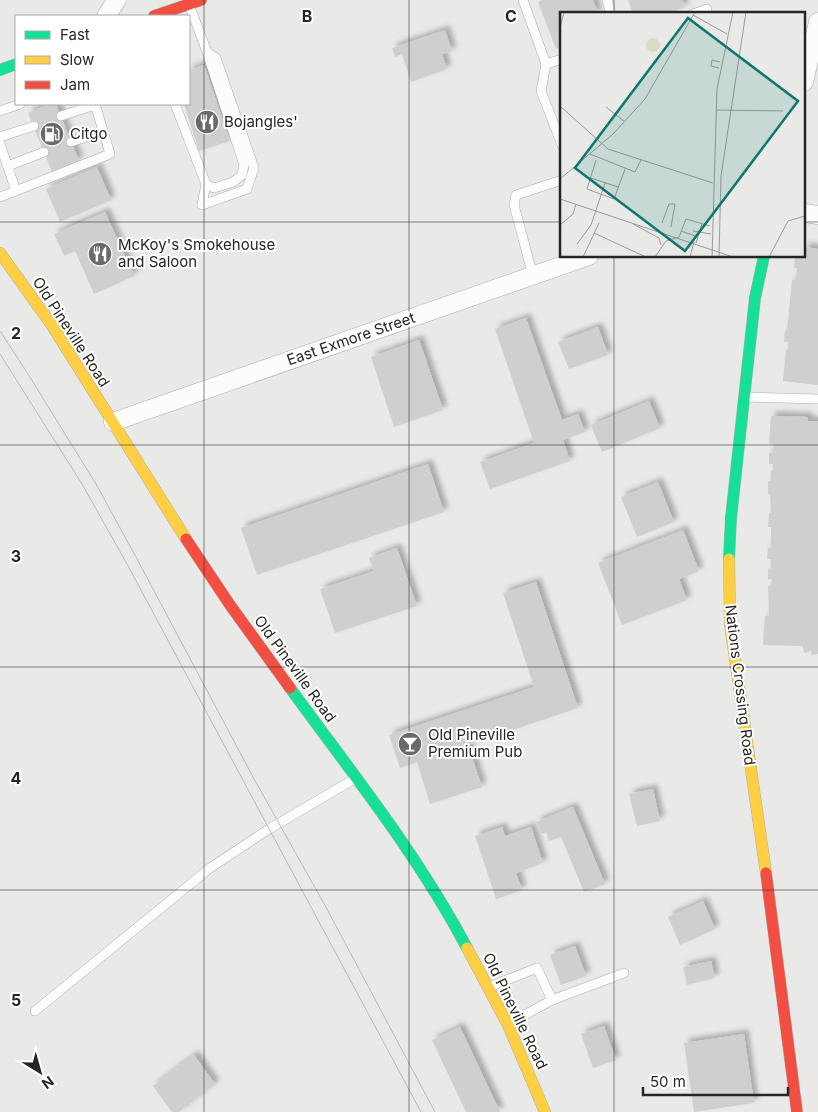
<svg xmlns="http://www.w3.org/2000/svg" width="818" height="1112" font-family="Inter,sans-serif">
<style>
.building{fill:#cfcfce;filter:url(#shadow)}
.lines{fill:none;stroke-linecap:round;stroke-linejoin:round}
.lane-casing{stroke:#acacab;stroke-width:10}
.street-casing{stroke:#acacab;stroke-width:19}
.fast-casing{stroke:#acacab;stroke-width:12}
.slow-casing{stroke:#acacab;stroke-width:12}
.jam-casing{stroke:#acacab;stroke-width:12}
.lane{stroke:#fcfcfc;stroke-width:9}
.street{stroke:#fcfcfc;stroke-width:18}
.fast{stroke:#16e098;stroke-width:11}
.slow{stroke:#ffcf43;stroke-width:11}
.jam{stroke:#f24e42;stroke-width:11}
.tram{stroke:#b9b9b8;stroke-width:1}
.grid{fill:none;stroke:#252524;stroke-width:1;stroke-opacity:0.55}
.labels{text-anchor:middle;stroke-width:4;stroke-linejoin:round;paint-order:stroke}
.poi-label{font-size:15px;fill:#252524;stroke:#fffffe;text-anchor:start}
.street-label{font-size:15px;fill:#252524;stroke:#fffffe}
.inset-road{fill:none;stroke:#9b9b9a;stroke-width:1}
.view{fill:#0f766e;fill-opacity:0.15;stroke:#0f766e;stroke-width:2.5}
.inset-edge{fill:none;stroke:#252524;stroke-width:2.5}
.grid-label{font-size:16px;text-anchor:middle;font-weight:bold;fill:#252524;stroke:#fffffe;stroke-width:4;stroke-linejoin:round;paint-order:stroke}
</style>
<defs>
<filter id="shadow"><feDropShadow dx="4.5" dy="-4.5" stdDeviation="2.5" flood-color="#0004"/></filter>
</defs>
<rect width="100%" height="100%" fill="#e9e9e8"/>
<g class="building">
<path d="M543,0H593L598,14H562V47L556,49L538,2Z"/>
<path d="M628,0H682L685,7L665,14H633Z"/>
<path d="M445,30L452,51L442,54L447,69L411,82L402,54L395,57L392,48Z"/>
<path d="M204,65L230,141L199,151L184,104H189V70Z"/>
<path d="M50,104H56L79,161L52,172L28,113Z"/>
<path d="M97,167L111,200L60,222L46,189Z"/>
<path d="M105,212L134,276L94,294L75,251L64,256L54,234Z"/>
<path d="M804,247L818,249V385L783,381L786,349H788V342H784L785,331H787L792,280H796L797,268H794L795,258L804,256Z"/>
<path d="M526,318L562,420L578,414L585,432L563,440L570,461L490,489L480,462L534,443L495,329Z"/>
<path d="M598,327L608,355L569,369L558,342Z"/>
<path d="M419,340L443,410L394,427L371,357Z"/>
<path d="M649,401L660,428L602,452L591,425Z"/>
<path d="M771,416L808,417V421H818V654L812,655L811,651L804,653L803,646L763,645L765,616H769L768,586H772V579H768V568L771,569V559H767L768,548H771V527H768L769,513H771L770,494H768V481H771V470H773V464H769V453L774,452V444H769Z"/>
<path d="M428,464L444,512L257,575L241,528Z"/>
<path d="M658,482L674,522L637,537L621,497Z"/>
<path d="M683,530L699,571L679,579L687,600L622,625L598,563Z"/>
<path d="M397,548L417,606L335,633L320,589L374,571L369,558Z"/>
<path d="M536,582L578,708L468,745L482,787L430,804L417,762L400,768L389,735L534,687L503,593Z"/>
<path d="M653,789L660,821L637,826L629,794Z"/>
<path d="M573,807L605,884L584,892L561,837L549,841L546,832L542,834L536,822Z"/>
<path d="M502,827L505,836L531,827L543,863L516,873L522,890L496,899L475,836Z"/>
<path d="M703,901L715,929L680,945L668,917Z"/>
<path d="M575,946L586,976L561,985L550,955Z"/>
<path d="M711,961L715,978L687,985L683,967Z"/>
<path d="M604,1026L616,1060L593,1068L581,1034Z"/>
<path d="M460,1027L500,1112H466L432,1040Z"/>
<path d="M744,1034L754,1103L694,1112L684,1043Z"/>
<path d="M194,1055L215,1084L179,1112H172L153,1086Z"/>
</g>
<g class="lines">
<g class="lane-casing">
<g id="lane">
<path d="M523,0L546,64L541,91L562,145"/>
<path d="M607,0L611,14"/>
<path d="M190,7L207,52L216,58L254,168L247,189L202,205"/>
<path d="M693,14L707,9"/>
<path d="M546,64L562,59"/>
<path d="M175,104L206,184L214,188L233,182L242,175L244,165L207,52"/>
<path d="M0,111L20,104"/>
<path d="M61,116L95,105"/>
<path d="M0,137L34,126"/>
<path d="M71,142L103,131"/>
<path d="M0,144L16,191"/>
<path d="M8,166L44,152"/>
<path d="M0,197L110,154L95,104"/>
<path d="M202,205L206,184"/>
<path d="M533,276L514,205L516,195L562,180"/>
<path d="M744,397L818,399"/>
<path d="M489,987L537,968L552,1000L508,1024"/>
<path d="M552,1000L624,973"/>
<path d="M35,1011L210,868L269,829L356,778"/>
</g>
</g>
<g class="street-casing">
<g id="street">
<path d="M106,16L117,0"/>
<path d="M804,82L818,22"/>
<path d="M804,213L818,215"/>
<path d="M113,422L589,256"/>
</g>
</g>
<g class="fast-casing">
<g id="fast">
<path d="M0,70L16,64"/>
<path d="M729,559L731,518L755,298L764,256"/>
<path d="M290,688C352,773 418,855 467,948"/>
</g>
</g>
<g class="slow-casing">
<g id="slow">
<path d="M0,253L51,324L186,539"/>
<path d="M729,559L730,624L766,873"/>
<path d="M467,948L508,1025L545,1112"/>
</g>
</g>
<g class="jam-casing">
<g id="jam">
<path d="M154,16L201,0"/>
<path d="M186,539L230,605L290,688"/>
<path d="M766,873L797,1112"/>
</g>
</g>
<use href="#lane" class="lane"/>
<use href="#street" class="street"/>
<use href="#fast" class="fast"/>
<use href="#slow" class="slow"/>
<use href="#jam" class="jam"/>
<g class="tram">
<path d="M0,331L28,374L96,484L136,557L253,777L327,909L435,1112"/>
<path d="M0,354L82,484L127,564L421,1112"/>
</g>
</g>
<path class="grid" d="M204,0V1112M409,0V1112M614,0V14M0,222H562M804,222H818M614,256V1112M0,445H818M0,667H818M0,890H818"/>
<defs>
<g id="restaurant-disc" transform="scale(1.25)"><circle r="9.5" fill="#6a6a69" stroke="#fffffe"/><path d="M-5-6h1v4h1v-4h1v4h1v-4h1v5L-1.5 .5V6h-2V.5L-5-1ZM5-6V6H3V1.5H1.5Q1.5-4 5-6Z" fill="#fff"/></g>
<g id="fuel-disc" transform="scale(1.25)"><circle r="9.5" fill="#6a6a69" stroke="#fffffe"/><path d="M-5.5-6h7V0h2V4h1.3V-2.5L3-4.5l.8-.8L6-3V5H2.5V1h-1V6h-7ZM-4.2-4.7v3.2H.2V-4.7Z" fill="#fff"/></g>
<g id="bar-disc" transform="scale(1.25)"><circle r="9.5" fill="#6a6a69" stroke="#fffffe"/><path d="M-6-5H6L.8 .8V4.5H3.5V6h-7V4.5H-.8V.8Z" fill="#fff"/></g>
</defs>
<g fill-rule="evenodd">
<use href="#restaurant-disc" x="207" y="122"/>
<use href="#fuel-disc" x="52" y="134"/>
<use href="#restaurant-disc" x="100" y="254"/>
<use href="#bar-disc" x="410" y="744"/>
</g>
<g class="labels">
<g class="poi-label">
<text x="224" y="127">Bojangles'</text>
<text x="70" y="139">Citgo</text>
<text x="118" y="250">McKoy's Smokehouse<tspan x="118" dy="17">and Saloon</tspan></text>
<text x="428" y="740">Old Pineville<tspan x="428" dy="17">Premium Pub</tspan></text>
</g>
<g class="street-label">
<text transform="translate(71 332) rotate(57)" y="5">Old Pineville Road</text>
<text transform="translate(351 339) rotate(-19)" y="5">East Exmore Street</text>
<text transform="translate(295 669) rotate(54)" y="5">Old Pineville Road</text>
<text transform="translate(740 685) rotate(83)" y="5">Nations Crossing Road</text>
<text transform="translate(515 1011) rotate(64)" y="5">Old Pineville Road</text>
</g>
</g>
<g transform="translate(560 12)">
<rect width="245" height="245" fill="#e9e9e8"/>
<path d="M86 33a7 7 0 1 1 14 0a7 7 0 1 1-14 0Z" fill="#dcddc6"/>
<path class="inset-road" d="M133,3L167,22M0,16L4,0M159,56L151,54L152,48L160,50M0,94L48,137L153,171M46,95L65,110M156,98L223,99M30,142L75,160L81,148M36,148L27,177L54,187L65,157M31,166L58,175M0,167L53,122L85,87L135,0M0,187L173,245M102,211L109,192H115L111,215M73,212L99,226L101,233M0,213L13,202L16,192M121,219L138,225M133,219L151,222M34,221L86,245M136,231L142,212M17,232L31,213L45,171M23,245L39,211M95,245L106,229L119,225L126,207L150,214M130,245L134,230M152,245L157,77L173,0M159,245L161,164L186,0M209,245L228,209L245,204"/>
<path class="view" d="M128,6L238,89L125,239L15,156Z"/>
<rect width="245" height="245" class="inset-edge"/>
</g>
<g class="grid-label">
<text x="307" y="22">B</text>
<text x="511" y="22">C</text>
<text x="16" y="339">2</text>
<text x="16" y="562">3</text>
<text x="16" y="784">4</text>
<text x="16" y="1006">5</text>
</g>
<rect x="15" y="15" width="175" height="90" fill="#fffffe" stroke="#a8a8a7"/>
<rect x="25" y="31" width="25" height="8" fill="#16e098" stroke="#a8a8a7"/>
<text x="60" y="40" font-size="15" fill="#252524">Fast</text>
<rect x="25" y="56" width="25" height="8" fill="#ffcf43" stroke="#a8a8a7"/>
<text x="60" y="65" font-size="15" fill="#252524">Slow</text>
<rect x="25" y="81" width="25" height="8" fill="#f24e42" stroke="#a8a8a7"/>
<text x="60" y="90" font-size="15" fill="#252524">Jam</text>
<g transform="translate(40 1072) rotate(143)" stroke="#fffffe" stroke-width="4" paint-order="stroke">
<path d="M0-4L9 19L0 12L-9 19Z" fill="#252524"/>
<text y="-8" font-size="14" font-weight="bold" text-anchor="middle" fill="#252524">N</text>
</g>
<path d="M643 1087v8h145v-8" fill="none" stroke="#252524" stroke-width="2.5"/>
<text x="650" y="1087" font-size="15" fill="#252524" stroke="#fffffe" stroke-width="4" paint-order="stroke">50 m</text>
</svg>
